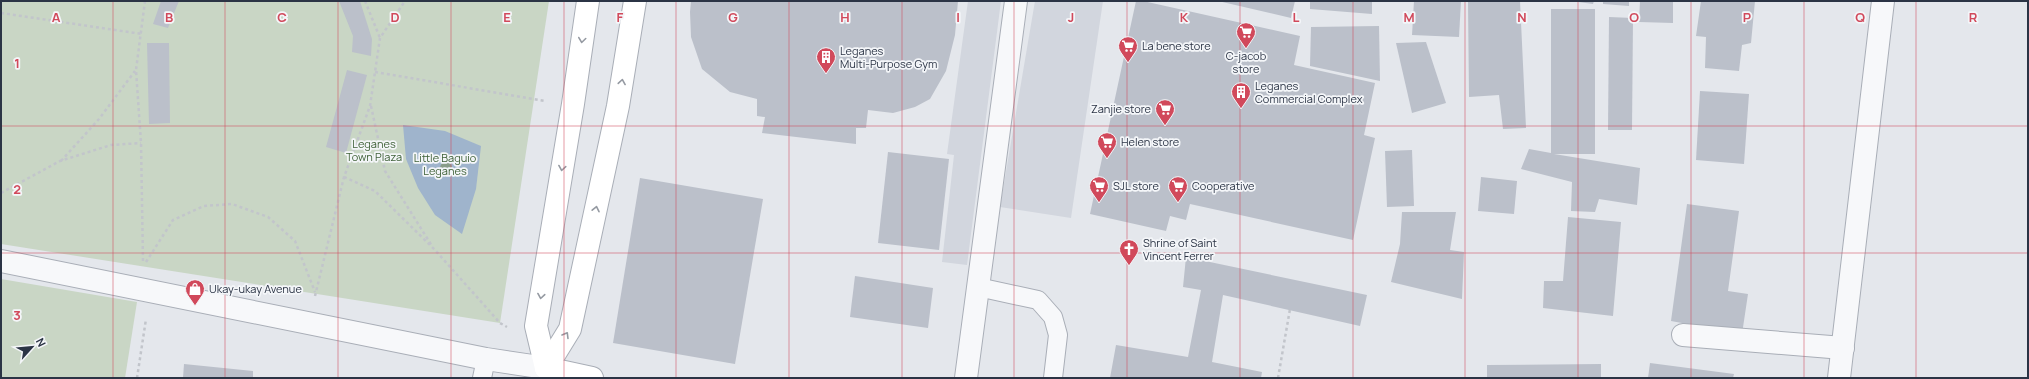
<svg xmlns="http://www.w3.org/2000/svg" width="2029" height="379" font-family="Manrope,sans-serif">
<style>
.built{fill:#d2d6de}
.green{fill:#c9d6c5}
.water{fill:#9fb4cc}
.building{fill:#bbc0ca}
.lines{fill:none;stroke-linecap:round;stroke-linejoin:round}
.lane-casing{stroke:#a9aeb7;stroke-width:20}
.street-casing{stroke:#a9aeb7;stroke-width:24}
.secondary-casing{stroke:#a9aeb7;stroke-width:24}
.path{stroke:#c2c5cb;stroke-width:2.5;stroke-dasharray:3 3;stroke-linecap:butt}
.lane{stroke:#f7f8fa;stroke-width:18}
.street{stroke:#f7f8fa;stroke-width:22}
.secondary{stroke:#fff;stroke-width:22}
.tree{fill:#899d89}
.oneway{stroke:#959aa2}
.grid{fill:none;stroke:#d1495b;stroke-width:1;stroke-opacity:0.55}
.labels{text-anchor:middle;stroke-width:3.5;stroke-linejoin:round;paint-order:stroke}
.poi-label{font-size:11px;fill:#2b3445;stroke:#f4f6f9;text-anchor:start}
.park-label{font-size:11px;fill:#3f6138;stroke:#f4f6f9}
.grid-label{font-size:13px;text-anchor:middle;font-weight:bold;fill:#d1495b;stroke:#f4f6f9;stroke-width:3.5;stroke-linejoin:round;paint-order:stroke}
</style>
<rect width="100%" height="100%" fill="#e4e7ec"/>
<g class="built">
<path d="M968,1H1001L967,265L942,262L954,155L947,154Z"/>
<path d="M1035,1H1103L1071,218L1000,207Z"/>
</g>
<g class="green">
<path d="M1,1H549L500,323L1,244Z"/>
<path d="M1,279L137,302L125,378H1Z"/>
</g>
<path class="water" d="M403,125L445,131L481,146L476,189L462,234L435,215L418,188L406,159Z"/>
<g class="building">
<path d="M161,1H179L168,28L153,24Z"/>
<path d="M339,1H360L372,39L371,56L352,52L353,36Z"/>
<path d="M691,1H958L955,35L946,71L930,99L915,107L893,113L868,110L866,128H856V144L762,133L765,117L757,116V99L730,92L702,69L691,37L690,12Z"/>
<path d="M1136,1H1143L1300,36L1294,65L1375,83L1364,135L1375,138L1353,240L1190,204L1186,220L1170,216L1166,231L1090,214Z"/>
<path d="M1218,1H1295L1291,18Z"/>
<path d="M1310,1H1372V14L1310,9Z"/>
<path d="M1414,1H1461L1459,37L1412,35Z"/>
<path d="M1468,1H1520L1526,128L1503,129L1499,95L1469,97Z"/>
<path d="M1571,1H1594L1593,4Z"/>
<path d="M1603,1H1629V6L1603,4Z"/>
<path d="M1640,1H1673V23L1639,22Z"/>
<path d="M1701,1H1755L1751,43L1742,45L1739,71L1705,68L1706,37L1696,36Z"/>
<path d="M1551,9H1595V154H1554L1640,168L1637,205L1599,199L1595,212L1571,211L1572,182L1521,169L1529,149L1551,153Z"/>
<path d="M1609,17L1633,18L1632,130H1608Z"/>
<path d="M1379,26L1380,81L1310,66L1311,27Z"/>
<path d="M1426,42L1446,103L1412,113L1396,43Z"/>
<path d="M147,43H169L170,123L149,124Z"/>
<path d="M347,70L367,75L346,153L326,147Z"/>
<path d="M1700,91L1749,94L1744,164L1696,160Z"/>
<path d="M1412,150L1414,206L1387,207L1385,151Z"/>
<path d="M888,152L949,159L939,250L878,243Z"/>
<path d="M1481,177L1517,181L1514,214L1478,211Z"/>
<path d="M640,178L763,199L735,364L613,343Z"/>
<path d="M1687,204L1739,211L1728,291L1748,294L1742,334L1671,321Z"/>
<path d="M1402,212H1456L1450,250L1464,252L1462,299L1391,282L1400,244Z"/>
<path d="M1568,217L1621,222L1613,316L1543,308L1544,281H1563Z"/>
<path d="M1186,257L1367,295L1360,326L1223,295L1212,362L1262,372L1261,378H1110L1116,345L1188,357L1201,290L1183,287Z"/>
<path d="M855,276L933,288L928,328L850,317Z"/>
<path d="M1650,363L1734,374L1733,378H1648Z"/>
<path d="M184,364L253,371V378H183Z"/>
<path d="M1601,364V378H1487V365Z"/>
</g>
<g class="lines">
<g class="lane-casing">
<g id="lane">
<path d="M978,287L1038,300L1053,317L1058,335L1053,378"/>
<path d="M482,378L486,359"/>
</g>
</g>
<g class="street-casing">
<g id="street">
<path d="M1,261L486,359L546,368"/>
<path d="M1683,335L1843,348"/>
<path d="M966,378L1016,1"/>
<path d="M1839,378L1883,1"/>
</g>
</g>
<g class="secondary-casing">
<g id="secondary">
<path d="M546,368L570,329L618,106L635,1"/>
<path d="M546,368L536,326L573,104L588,1"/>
<path d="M546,368L592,378"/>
</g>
</g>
<g class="path">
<path d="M365,1L380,38"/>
<path d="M1,13L142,34"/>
<path d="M375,72L545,101"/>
<path d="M371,106L385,171L432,246"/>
<path d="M61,161L99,119L135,71"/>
<path d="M344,177L375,191L435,250L500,323L507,327"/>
<path d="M1,193L60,161L111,145L141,143"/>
<path d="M143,261L141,143L136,70L145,1"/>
<path d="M146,262L173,220L204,206L232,204L268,217L295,241L315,292"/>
<path d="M315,296L344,177L370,106L380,38L405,1"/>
<path d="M137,378L146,319"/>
<path d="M1278,378L1290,309"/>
</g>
<use href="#lane" class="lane"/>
<use href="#street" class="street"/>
<use href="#secondary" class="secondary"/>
</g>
<circle class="tree" cx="446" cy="168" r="6"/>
<defs><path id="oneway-chevron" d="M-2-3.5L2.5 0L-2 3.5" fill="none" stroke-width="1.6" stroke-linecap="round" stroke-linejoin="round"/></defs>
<g class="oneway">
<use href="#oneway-chevron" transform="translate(582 40) rotate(98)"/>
<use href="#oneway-chevron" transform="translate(622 82) rotate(-81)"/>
<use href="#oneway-chevron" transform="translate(562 168) rotate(99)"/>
<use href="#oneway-chevron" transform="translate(596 209) rotate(-78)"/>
<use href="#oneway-chevron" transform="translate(541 296) rotate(99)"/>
<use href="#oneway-chevron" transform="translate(566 335) rotate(-59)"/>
</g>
<path class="grid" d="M113,1V378M225,1V378M338,1V378M451,1V378M564,1V378M676,1V378M789,1V378M902,1V378M1014,1V378M1127,1V378M1240,1V378M1353,1V378M1465,1V378M1578,1V378M1691,1V378M1804,1V378M1916,1V378M1,126H2028M1,253H2028"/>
<defs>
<g id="supermarket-pin" transform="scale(1)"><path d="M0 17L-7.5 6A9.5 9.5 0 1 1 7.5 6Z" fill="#d1495b" stroke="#f4f6f9"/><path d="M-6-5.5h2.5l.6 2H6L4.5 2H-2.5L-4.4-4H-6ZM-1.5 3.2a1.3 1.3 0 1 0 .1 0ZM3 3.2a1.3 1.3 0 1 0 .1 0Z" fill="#fff"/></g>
<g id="building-pin" transform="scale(1)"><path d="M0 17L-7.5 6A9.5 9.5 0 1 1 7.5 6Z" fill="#d1495b" stroke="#f4f6f9"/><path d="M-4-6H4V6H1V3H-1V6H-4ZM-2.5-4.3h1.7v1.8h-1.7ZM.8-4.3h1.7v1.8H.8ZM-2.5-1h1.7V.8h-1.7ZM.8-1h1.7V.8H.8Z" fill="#fff"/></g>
<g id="church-pin" transform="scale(1)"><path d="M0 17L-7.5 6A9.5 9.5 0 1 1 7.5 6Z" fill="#d1495b" stroke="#f4f6f9"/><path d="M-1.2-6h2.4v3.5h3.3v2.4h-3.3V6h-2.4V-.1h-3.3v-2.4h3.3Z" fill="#fff"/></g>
<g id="shop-pin" transform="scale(1)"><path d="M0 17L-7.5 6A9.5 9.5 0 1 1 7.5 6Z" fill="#d1495b" stroke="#f4f6f9"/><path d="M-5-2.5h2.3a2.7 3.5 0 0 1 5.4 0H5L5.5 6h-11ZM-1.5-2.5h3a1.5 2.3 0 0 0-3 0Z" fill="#fff"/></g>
</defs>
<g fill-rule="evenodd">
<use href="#supermarket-pin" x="1246" y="32"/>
<use href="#supermarket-pin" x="1128" y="46"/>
<use href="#building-pin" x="826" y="57"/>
<use href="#building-pin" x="1241" y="92"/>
<use href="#supermarket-pin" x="1165" y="109"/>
<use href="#supermarket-pin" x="1107" y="142"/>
<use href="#supermarket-pin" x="1099" y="186"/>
<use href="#supermarket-pin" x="1178" y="186"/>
<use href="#church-pin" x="1129" y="249"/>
<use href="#shop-pin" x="195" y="289"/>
</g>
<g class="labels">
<g class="poi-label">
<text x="1142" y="50">La bene store</text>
<text x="840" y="55">Leganes<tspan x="840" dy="13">Multi-Purpose Gym</tspan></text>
<text x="1246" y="60" text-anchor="middle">C-jacob<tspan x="1246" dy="13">store</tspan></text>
<text x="1255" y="90">Leganes<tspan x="1255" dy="13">Commercial Complex</tspan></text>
<text x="1151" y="113" text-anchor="end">Zanjie store</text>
<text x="1121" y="146">Helen store</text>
<text x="1113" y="190">SJL store</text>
<text x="1192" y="190">Cooperative</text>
<text x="1143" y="247">Shrine of Saint<tspan x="1143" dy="13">Vincent Ferrer</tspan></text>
<text x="209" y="293">Ukay-ukay Avenue</text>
</g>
<g class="park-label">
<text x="374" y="148">Leganes<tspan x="374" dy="13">Town Plaza</tspan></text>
<text x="445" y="162">Little Baguio<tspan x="445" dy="13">Leganes</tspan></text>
</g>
</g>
<g class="grid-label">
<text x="56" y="22">A</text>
<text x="169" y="22">B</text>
<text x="282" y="22">C</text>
<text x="395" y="22">D</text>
<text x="507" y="22">E</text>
<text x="620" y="22">F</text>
<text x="733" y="22">G</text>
<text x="845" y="22">H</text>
<text x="958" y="22">I</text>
<text x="1071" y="22">J</text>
<text x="1184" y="22">K</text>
<text x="1296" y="22">L</text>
<text x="1409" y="22">M</text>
<text x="1522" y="22">N</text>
<text x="1634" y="22">O</text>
<text x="1747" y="22">P</text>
<text x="1860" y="22">Q</text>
<text x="1973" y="22">R</text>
<text x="17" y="68">1</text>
<text x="17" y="194">2</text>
<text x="17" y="320">3</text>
</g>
<rect width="2029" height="379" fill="none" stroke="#2b3445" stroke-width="4"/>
<g transform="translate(32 347) rotate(63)" stroke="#f4f6f9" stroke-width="3" paint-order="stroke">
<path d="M0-3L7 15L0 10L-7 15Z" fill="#2b3445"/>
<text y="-6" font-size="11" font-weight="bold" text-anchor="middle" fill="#2b3445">N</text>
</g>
</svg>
